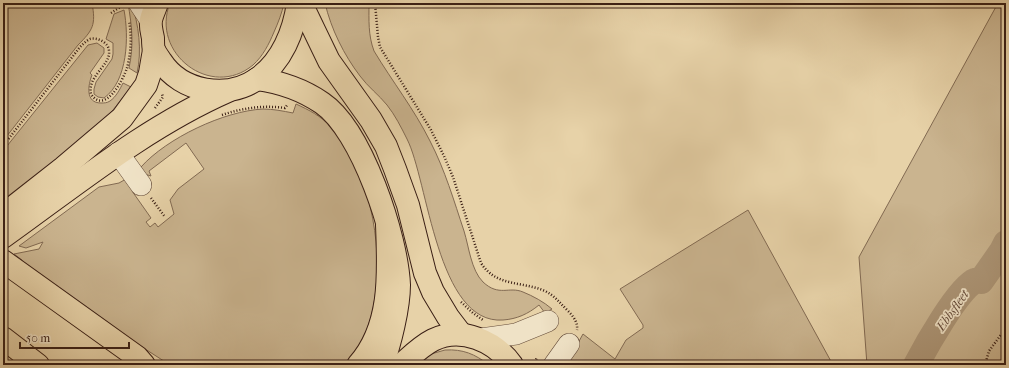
<svg xmlns="http://www.w3.org/2000/svg" width="1009" height="368" font-family="'IM FELL French Canon',serif">
<style>
.green{fill:#cab48f;stroke:#826a52}
.lines{fill:none;stroke-linecap:round;stroke-linejoin:round}
.river{stroke:#ac9576;stroke-width:26}
.minor-casing{stroke:#654c3a;stroke-width:22}
.major-casing{stroke:#3a1f15;stroke-width:24}
.highway-casing{stroke:#3a1f15;stroke-width:24}
.path{stroke:#3a1f15;stroke-width:2.5;stroke-dasharray:1 2;stroke-linecap:butt}
.minor{stroke:#efe2c6;stroke-width:21}
.major{stroke:#e7d2a8;stroke-width:22}
.highway{stroke:#e7d2a8;stroke-width:22}
.labels{text-anchor:middle;stroke-width:3.5;stroke-linejoin:round;paint-order:stroke}
.water-label{font-size:13px;font-style:italic;fill:#624837;stroke:#efe2c6}
</style>
<rect width="100%" height="100%" fill="#e7d2a8"/>
<filter id="stains"><feTurbulence type="fractalNoise" baseFrequency=".005" numOctaves="4"/><feColorMatrix values="0 0 0 0 .2 0 0 0 0 .09 0 0 0 0 .02 0 0 0 .5 -.17"/></filter>
<radialGradient id="worn" r=".72"><stop offset=".6" stop-color="#630" stop-opacity="0"/><stop offset="1" stop-color="#630" stop-opacity=".3"/></radialGradient>
<g class="green">
<path d="M3,3H92C96,25 93,30 78,45L3,141Z"/>
<path d="M128,3H131C139,23 142,52 137,73L129,68C134,45 132,27 128,3Z"/>
<path d="M170,3H284C282,13 278,23 274,32C269,44 263,56 253,65C211,100 150,53 170,3Z"/>
<path d="M325,3H369C369,20 368,35 374,51C392,81 414,109 430,141C445,170 454,201 464,231C469,247 471,270 483,282C499,297 509,286 523,292C533,296 544,302 552,309L545,313L539,305C528,314 517,319 503,320C437,325 428,180 407,139C401,127 395,115 387,105C379,95 368,87 360,76C344,55 331,29 325,3Z"/>
<path d="M998,3H1006V365H867L859,257Z"/>
<path d="M124,10C129,36 128,81 104,98L98,97L94,94V89L96,82L112,59L113,54V43L106,39L114,14Z"/>
<path d="M97,43L104,48V53L90,73L92,75C88,85 85,103 101,103C104,103 107,103 110,101C116,97 120,89 123,83L131,87L113,110L86,137L3,203V151L88,45Z"/>
<path d="M296,104C309,110 321,116 331,127C335,131 339,137 342,142C345,147 349,152 352,157C377,204 386,279 367,329C362,343 353,354 344,365H170L111,327L21,262L22,260L14,254L39,249L43,242L26,248L19,246L99,187L119,183L126,179L133,190L132,191L151,218L146,222L150,227L155,223L158,227L174,214L170,200L178,189L204,169L186,143L149,171L151,176L141,173V167C167,138 224,111 263,109C273,109 283,111 293,113Z"/>
<path d="M748,210L833,365H566L583,334L615,359L626,340L643,328V325L620,289Z"/>
<path d="M445,350C463,349 475,354 489,365H416L431,354Z"/>
</g>
<g class="lines">
<path class="river" d="M916,365C925,348 959,287 975,281C977,280 979,281 981,281L1002,251L1006,243"/>
<g class="minor-casing">
<g id="minor">
<path d="M139,3L151,21"/>
<path d="M118,153L141,185"/>
<path d="M481,339L516,334L548,321"/>
<path d="M554,365L569,344"/>
</g>
</g>
<g class="major-casing">
<g id="major">
<path d="M157,3C155,9 152,15 151,20C150,26 152,33 153,38C153,42 153,47 154,50C156,54 159,58 161,61C181,92 227,100 257,79C282,62 294,31 298,3"/>
<path d="M301,3L329,61L371,120L386,146L395,169L408,205L425,273L433,292L448,317L461,334"/>
<path d="M257,79C280,82 303,90 322,103C362,130 397,237 399,285C399,307 390,345 382,365"/>
<path d="M401,365C411,356 421,346 433,340C461,326 495,341 512,365"/>
</g>
</g>
<g class="highway-casing">
<g id="highway">
<path d="M3,215L63,168L122,118L146,85L150,73L154,50"/>
<path d="M3,237C76,185 146,127 228,91"/>
<path d="M3,261L137,357L144,365"/>
<path d="M3,338L38,365"/>
<path d="M358,365C392,327 389,273 387,225"/>
</g>
</g>
<g class="path">
<path d="M375,3L378,37L380,47L431,130L444,156L453,177L481,263C496,287 522,281 545,291C555,296 560,303 568,311C573,316 578,322 577,330"/>
<path d="M111,13L122,6"/>
<path d="M155,108L163,97L162,94"/>
<path d="M222,115C243,108 263,105 285,108L288,104"/>
<path d="M3,146L80,47C83,44 86,41 90,39C98,37 109,43 109,51C111,65 87,76 91,94C105,115 123,80 127,68C131,53 132,36 129,21"/>
<path d="M151,198L165,217"/>
<path d="M461,302L473,313L483,320"/>
<path d="M534,365L537,357"/>
<path d="M985,365L989,351L1006,328"/>
</g>
<use href="#minor" class="minor"/>
<use href="#major" class="major"/>
<use href="#highway" class="highway"/>
</g>
<g class="labels">
<g class="water-label">
<text transform="translate(952 310) rotate(-55)" y="5">Ebbsfleet</text>
</g>
</g>
<rect width="1009" height="368" fill="none" stroke="#e7d2a8" stroke-width="16"/>
<rect x="4" y="4" width="1001" height="360" fill="none" stroke="#3a1f15" stroke-width="2"/>
<rect x="8" y="8" width="993" height="352" fill="none" stroke="#3a1f15"/>
<path d="M20 342v6h109v-6" fill="none" stroke="#3a1f15" stroke-width="2"/>
<text x="26" y="342" font-size="12" fill="#3a1f15" stroke="#efe2c6" stroke-width="3" paint-order="stroke">50 m</text>
<rect width="100%" height="100%" filter="url(#stains)"/>
<rect width="100%" height="100%" fill="url(#worn)"/>
</svg>
